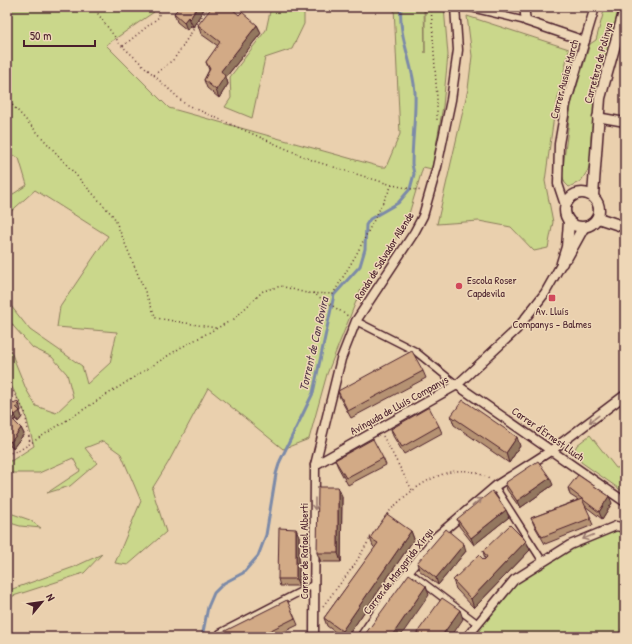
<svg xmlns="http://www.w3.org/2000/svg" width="632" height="644" font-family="'Patrick Hand',sans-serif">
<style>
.green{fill:#cad78b;stroke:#8a7b5b}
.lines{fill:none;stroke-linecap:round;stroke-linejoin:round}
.stream{stroke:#7c8aa8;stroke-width:3}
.pedestrian-casing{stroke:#4a1f2b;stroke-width:9}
.minor-casing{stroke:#4a1f2b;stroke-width:11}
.tertiary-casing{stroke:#4a1f2b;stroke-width:13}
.path{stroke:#4a1f2b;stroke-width:1.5;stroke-dasharray:1 3;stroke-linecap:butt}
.pedestrian{stroke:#eed7b7;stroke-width:6}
.minor{stroke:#eed7b7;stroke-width:8}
.tertiary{stroke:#eed7b7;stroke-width:10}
.wall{fill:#b59273;stroke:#4a1f2b}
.shaded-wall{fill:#93775e;stroke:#4a1f2b}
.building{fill:#d2aa86;stroke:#4a1f2b}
.oneway{stroke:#9c7b71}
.poi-dot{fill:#d1495b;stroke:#eed7b7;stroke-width:1.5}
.labels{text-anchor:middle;stroke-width:3;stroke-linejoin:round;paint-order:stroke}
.street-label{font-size:11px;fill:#4a1f2b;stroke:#eed7b7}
.poi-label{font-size:11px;fill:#4a1f2b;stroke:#eed7b7;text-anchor:start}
.water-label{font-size:12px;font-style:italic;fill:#573a4a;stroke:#eed7b7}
</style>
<rect width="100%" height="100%" fill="#ead0ae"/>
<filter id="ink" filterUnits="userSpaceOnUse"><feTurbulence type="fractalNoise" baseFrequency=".025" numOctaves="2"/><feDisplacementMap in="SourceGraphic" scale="8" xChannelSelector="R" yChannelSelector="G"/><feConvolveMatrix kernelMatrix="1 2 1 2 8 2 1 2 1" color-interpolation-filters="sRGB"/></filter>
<g filter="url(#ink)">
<g class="green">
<path d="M7,7H151L154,12L106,45L169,108L381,167H386L400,134L394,7H424L425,53V7H444L448,55L443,106L432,169L423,167L406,224L361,289L327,374L309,439L283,449L208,388L168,463L152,489L166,532L128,565L115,563L141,501L121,454L103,441L85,448L97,463L70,486L47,493L80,471L73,458L39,473H7V460L11,461L34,446L25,413L7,377V342L26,389L36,406L56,413L73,397L67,374L52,357L33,348L14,327L7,316V301L30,330L82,366L87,384L110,363L117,332L57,327L60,307L108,236L35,190L7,215V198L27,185L19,158L7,153Z"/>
<path d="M271,7H304V24L292,49L265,58L252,118L225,107L231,98L230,77L266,30Z"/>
<path d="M605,7H621L598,85L591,137V159L588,170L581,181L569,187L565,183L562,175L571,105L590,44L596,40Z"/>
<path d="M467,16L569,49L554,116L545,181L553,222L548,248L534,251L511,227L479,221L437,224L468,89L472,56Z"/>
<path d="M590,435L616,468L625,467V493L581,462L575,449L577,445Z"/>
<path d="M7,512L30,520L41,528L20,526L7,522Z"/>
<path d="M616,531L625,532V623L620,632L613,637H481L476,632L507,596L516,583L572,548Z"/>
<path d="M102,554L84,573L7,598V591L74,567Z"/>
</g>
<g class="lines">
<path class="stream" d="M202,637L208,607L214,593L224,583L243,573L258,556L266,535L276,474L280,461L313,393L334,295L360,266L365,249L366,225L370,219L398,203L410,189L414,174L412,164C412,140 416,116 415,92C413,63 398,36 401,7"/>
<g class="pedestrian-casing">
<g id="pedestrian">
<path d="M467,7L526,21"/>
<path d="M356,321L415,351L457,385"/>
<path d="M495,487L543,562"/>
<path d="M409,572L478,624"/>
<path d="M220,633L315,584"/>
</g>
</g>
<g class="minor-casing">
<g id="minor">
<path d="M524,7L526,21L585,41"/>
<path d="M597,117L625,122"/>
<path d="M565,205L558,184L559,144L566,104L595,7"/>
<path d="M457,385L625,502"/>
<path d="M315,465L457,385L516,330L545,293L562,263"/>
<path d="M314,637L315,465L341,359L356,321L414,233L423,216L437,167L451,100L458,50L455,7"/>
<path d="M361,637L389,596L436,537L497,485L552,450L625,395"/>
<path d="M467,637L514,580L570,545L616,526L625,528"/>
</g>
</g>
<g class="tertiary-casing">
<g id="tertiary">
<circle cx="582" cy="210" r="17"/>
<path d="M593,196L600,98L625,9"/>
<path d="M598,218L625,227"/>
<path d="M567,257L583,228"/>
<path d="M562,263L567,247L569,222"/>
</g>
</g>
<g class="path">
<path d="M93,7L120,44L185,104L314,161L392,185L422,191"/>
<path d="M431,7L437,98V121"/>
<path d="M123,46L159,17V7"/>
<path d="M154,75L174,59L208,7"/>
<path d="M7,99L114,217L156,318L216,328"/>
<path d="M313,293L348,316"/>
<path d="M7,381L25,412L30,443"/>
<path d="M383,436L412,490"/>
<path d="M7,454L20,450L180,348L234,319L263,291L281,286L306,293L333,294L356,255L392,185"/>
<path d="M387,514C410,488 455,455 489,479"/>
<path d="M373,534L385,517"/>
<path d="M323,606L353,567L371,537"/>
</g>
<use href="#pedestrian" class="pedestrian"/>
<use href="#minor" class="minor"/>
<use href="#tertiary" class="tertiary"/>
</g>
<g class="wall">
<path d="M180,7H205L193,27L191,26L187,30L177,22L174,13Z"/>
<path d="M239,15L257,25L261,33L226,77L228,84L219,98L207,88L204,80L209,70L206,62L218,46L201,34L198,25Z"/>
<path d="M423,371L426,378L351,418L340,398L338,391Z"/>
<path d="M7,397L14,404L21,410L20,412L22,417L18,422L15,419L14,421L21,428L24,434L13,448L7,443Z"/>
<path d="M451,416L520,446L509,463L454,425Z"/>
<path d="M439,426L442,433L404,454L393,436L391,429Z"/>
<path d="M383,458L386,465L348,485L338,467L335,460Z"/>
<path d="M505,483L553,485L520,508L507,490Z"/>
<path d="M568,488L612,503L602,519L585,506L593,525L545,544L534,525L531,518L578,500L570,495Z"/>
<path d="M342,496L341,562H321L317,553Z"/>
<path d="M506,510L509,517L474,545L459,526L457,519Z"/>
<path d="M411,531L414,539L347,637H342L327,626L324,618L375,548L373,546L370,538Z"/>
<path d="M299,536V586H280L278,579Z"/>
<path d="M530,550L474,608L456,589L453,580L485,559L483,551Z"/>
<path d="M466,551L438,585L419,570L417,563Z"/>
<path d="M295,618L298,625L273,637H215Z"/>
</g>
<g class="shaded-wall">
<path d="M197,7H205L193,27L190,19Z"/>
<path d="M188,17L191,26L187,30L184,22Z"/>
<path d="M257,25L261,33L226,77L228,84L219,98L216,90L221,71Z"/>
<path d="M19,404L21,410L20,412L22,417L18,422L15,415L16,407Z"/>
<path d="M13,412L15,419L12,423L10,417Z"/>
<path d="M21,428L24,434L13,448L11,442Z"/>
<path d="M517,437L520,446L509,463L506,453Z"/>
<path d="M550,478L553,485L520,508L517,501Z"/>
<path d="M338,487L342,496L341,562L338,553Z"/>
<path d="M609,496L612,503L602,519L599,512Z"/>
<path d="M506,510L509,517L474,545L471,538Z"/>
<path d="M296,529L299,536V586L296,579Z"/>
<path d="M411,531L414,539L347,637H345L342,631Z"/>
<path d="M526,541L530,550L474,608L471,599Z"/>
<path d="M464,544L466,551L438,585L436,578Z"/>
<path d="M426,586L429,595L400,637H391Z"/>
<path d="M460,610L463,619L451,637H441Z"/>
</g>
<g class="building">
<path d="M180,7H197L190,19L188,17L184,22L174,13Z"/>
<path d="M212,7H230L239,15L242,12L257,25L221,71L225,76L216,90L204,80L210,69L206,62L220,42L198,25Z"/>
<path d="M412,351L423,371L348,411L338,391Z"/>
<path d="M7,397L14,404L17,402L19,404L16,407L20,411L15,415L13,412L10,417L21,428L11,442L7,439V410L9,409L7,407Z"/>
<path d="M463,400L517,437L506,453L451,416Z"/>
<path d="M429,407L439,426L402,447L391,429Z"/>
<path d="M373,439L383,458L346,478L335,460Z"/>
<path d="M538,461L550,478L517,501L505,483Z"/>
<path d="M578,475L609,496L599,512L568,488Z"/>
<path d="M318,487H338V553H317Z"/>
<path d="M492,491L506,510L471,538L457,519Z"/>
<path d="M582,499L591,518L542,537L531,518Z"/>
<path d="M387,514L411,531L342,631L324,618L378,543L370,538Z"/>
<path d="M510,525L526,541L471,599L453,580L479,555L484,560L487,557L483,551Z"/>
<path d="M279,528L296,529V579H278Z"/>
<path d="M446,529L464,544L436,578L417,563Z"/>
<path d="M409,574L426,586L391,637H363Z"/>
<path d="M442,598L460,610L441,637H414Z"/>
<path d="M287,600L295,618L257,637H215V636Z"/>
</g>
<defs><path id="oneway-shaft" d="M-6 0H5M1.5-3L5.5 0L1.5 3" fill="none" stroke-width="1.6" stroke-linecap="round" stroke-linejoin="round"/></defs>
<g class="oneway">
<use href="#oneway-shaft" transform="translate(594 419) rotate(143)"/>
<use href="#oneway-shaft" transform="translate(477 502) rotate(-40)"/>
<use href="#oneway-shaft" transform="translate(315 504) rotate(90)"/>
<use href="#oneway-shaft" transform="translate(588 537) rotate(158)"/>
</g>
</g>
<g class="poi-dot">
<circle cx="459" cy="286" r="4"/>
<rect x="548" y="294" width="8" height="8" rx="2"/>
</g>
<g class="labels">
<g class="street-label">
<text transform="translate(598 63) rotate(-75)" y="4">Carretera de Polinya</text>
<text transform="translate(564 79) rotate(-75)" y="4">Carrer Ausias March</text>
<text transform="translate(384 256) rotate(-58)" y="4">Ronda de Salvador Allende</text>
<text transform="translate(399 405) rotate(-29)" y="4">Avinguda de Lluís Companys</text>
<text transform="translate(548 434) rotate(35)" y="4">Carrer d'Ernest Lluch</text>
<text transform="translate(304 551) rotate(-90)" y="4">Carrer de Rafael Alberti</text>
<text transform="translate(398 571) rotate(-52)" y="4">Carrer de Margarida Xirgu</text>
</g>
<g class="poi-label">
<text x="467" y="284">Escola Roser<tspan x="467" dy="13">Capdevila</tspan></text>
<text x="552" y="315" text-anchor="middle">Av. Lluís<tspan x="552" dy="13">Companys - Balmes</tspan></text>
</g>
<g class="water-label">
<text transform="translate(314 344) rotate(-77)" y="4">Torrent de Can Rovira</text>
</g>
</g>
<rect width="632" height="644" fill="none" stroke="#eed7b7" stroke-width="24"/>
<rect x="12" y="12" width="608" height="620" fill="none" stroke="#4a1f2b" stroke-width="1.5" filter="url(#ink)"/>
<g transform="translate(42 602) rotate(61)" stroke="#eed7b7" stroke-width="3" paint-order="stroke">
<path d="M0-3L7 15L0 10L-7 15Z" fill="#4a1f2b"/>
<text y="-6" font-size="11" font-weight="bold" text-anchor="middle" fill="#4a1f2b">N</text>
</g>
<path d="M24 40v6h71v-6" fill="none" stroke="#4a1f2b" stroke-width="2"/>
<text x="30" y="40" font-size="12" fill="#4a1f2b" stroke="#eed7b7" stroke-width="3" paint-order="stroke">50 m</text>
</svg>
